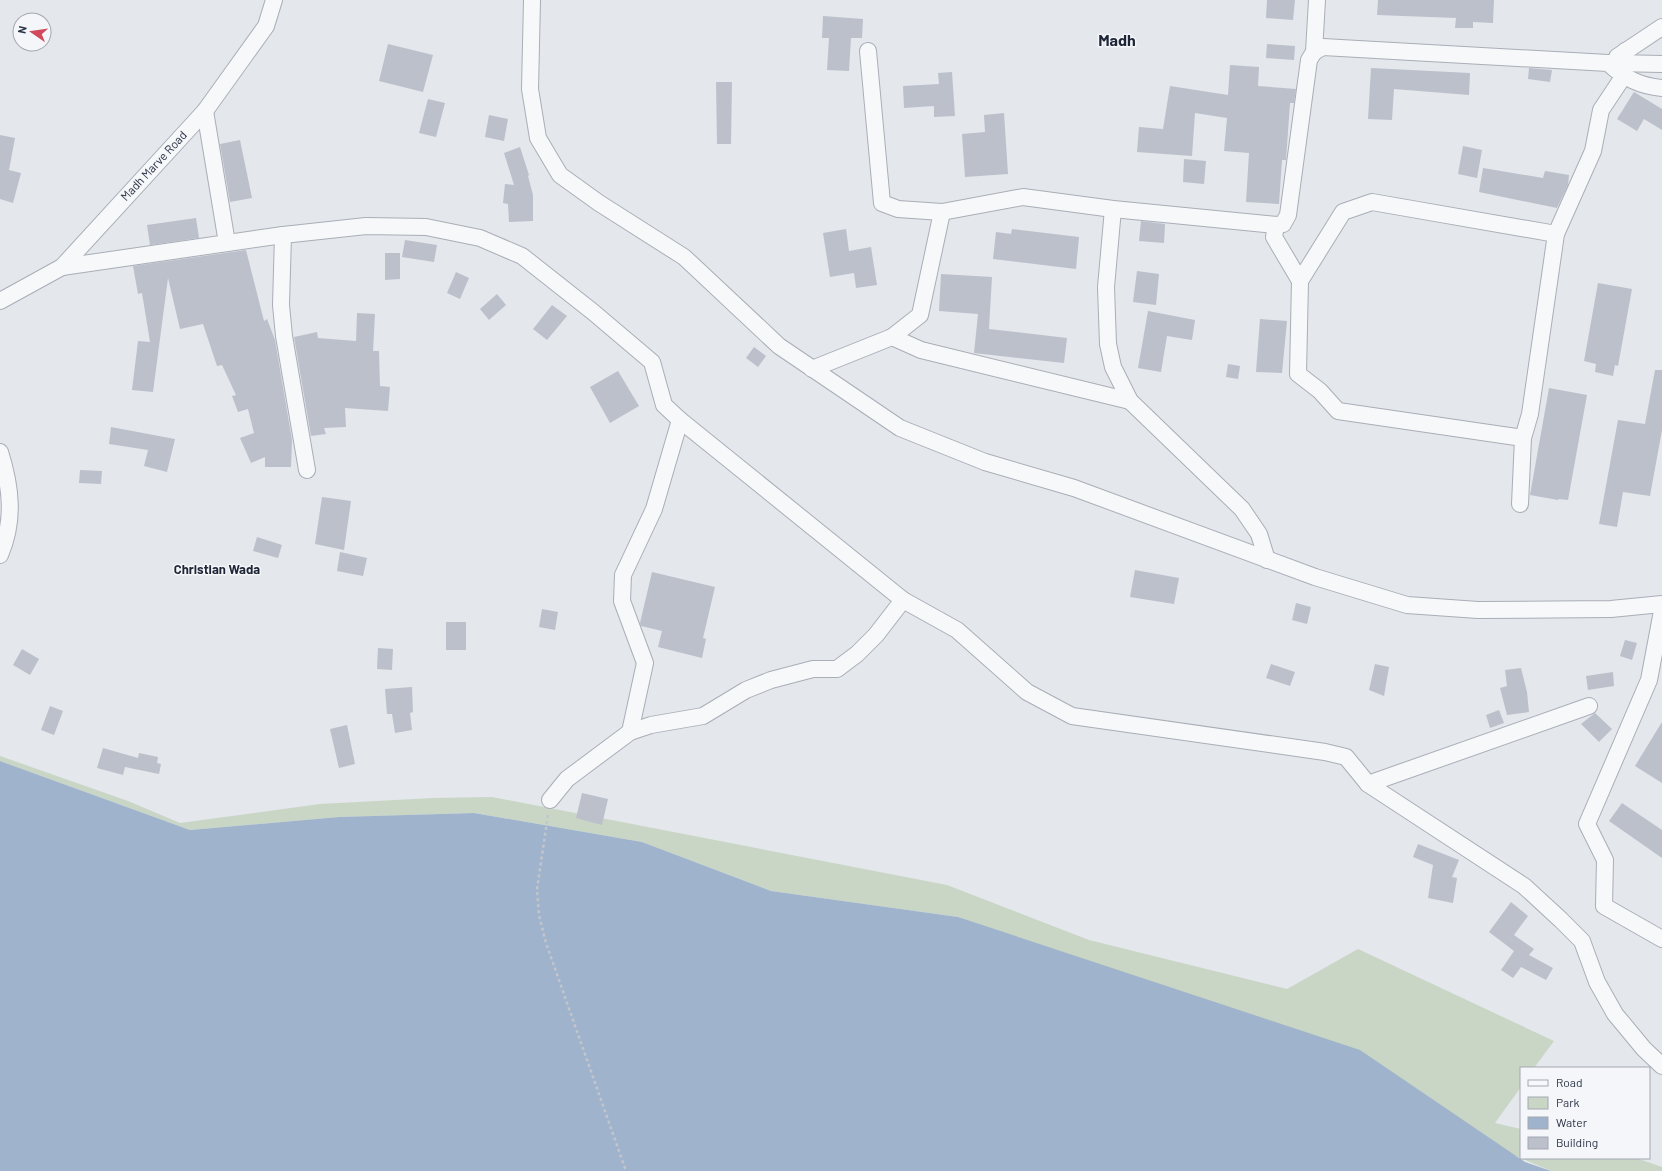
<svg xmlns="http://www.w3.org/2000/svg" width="1662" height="1171" font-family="Barlow,sans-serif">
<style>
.green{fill:#c9d6c5}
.water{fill:#9fb4cc}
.building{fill:#bbc0ca}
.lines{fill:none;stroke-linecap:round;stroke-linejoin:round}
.minor-casing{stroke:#a9aeb7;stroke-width:18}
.path{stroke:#c2c5cb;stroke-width:2.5;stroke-dasharray:3 3;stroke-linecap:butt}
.minor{stroke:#f7f8fa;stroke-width:16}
.labels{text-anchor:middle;stroke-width:3;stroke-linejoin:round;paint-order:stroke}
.street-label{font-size:12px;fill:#2b3445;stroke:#f4f6f9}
.neighbourhood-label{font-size:13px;font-weight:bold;fill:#1d2536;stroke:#f4f6f9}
.district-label{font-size:16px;font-weight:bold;fill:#1d2536;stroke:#f4f6f9}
</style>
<rect width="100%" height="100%" fill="#e4e7ec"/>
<path class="green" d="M0,756L128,801L180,823L320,804L433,798L492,797L947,885L1089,940L1287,989L1358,949L1554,1041L1534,1068H1521V1087L1495,1123L1521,1129V1158H1636L1662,1167V1171H1551L958,917L771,891L642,842L474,813L339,817L190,830L0,761Z"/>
<path class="water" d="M0,761L190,830L339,817L474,813L642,842L771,891L958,917L1360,1050L1525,1162L1551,1171H0Z"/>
<g class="building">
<path d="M1267,0H1295L1293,20L1266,18Z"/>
<path d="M1378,0H1494L1493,23L1473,22V28H1455L1456,18L1377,15Z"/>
<path d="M823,16L863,19L862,38H851L849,71L827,70L829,38H822Z"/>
<path d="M388,44L433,55L423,92L379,81Z"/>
<path d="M1267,44L1295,46L1294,60L1266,58Z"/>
<path d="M1230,65L1259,67L1258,86L1296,89L1294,103H1290L1286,160H1282L1279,204L1246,202L1249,153L1224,151L1227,118L1195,113L1192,156L1137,152L1139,127L1163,129L1170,86L1228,95Z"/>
<path d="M1371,68L1470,73L1469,95L1394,89L1392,120L1368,119Z"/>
<path d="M1529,68L1552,70L1550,82L1528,79Z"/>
<path d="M952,72L955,116L934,117V106L904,108L903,86L939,84L938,73Z"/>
<path d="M716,82H732L731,144H717Z"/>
<path d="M1634,92L1662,109V130L1644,119L1637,131L1617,119Z"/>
<path d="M428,99L445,103L436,137L419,133Z"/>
<path d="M1004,113L1008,174L965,177L962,134L985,132L984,115Z"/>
<path d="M489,115L508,119L504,141L485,137Z"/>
<path d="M0,135L15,138L9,170L21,173L13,203L0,199Z"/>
<path d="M240,140L252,198L230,202L220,144Z"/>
<path d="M1463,146L1482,150L1477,178L1458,174Z"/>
<path d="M520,147L529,175L528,176L533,195V221L509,222L508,204L503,203L505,184L514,185L504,153Z"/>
<path d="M1184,159L1206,161L1204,184L1183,182Z"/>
<path d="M1483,168L1543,178L1545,171L1569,175L1568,185L1557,208L1479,192Z"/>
<path d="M196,218L199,238L150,245L147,225Z"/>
<path d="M1141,221L1165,224L1164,243L1139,241Z"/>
<path d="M846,229L849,251L871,247L877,285L856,288L854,273L830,277L823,233Z"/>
<path d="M1012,229L1079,237L1076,269L993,259L996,232L1011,234Z"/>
<path d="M405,240L437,245L434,262L402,257Z"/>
<path d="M246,250L264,321L267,319L275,340L292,440L291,467H265V457L251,463L240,438L254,433L248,409L238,412L232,396L236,395L222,365L217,366L203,324L180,329L168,278L153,392L132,390L138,341L150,342L142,293L138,294L133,266Z"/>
<path d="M385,253H400V279L385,280Z"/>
<path d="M1137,271L1159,274L1156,305L1133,302Z"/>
<path d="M456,272L469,278L460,299L447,293Z"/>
<path d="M941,274L992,277L989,329L1067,338L1064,363L974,353L978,314L939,311Z"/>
<path d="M1598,283L1632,289L1618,366L1615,365L1613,376L1595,372L1596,364L1584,361Z"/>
<path d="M497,294L506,305L489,320L480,309Z"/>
<path d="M552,305L567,316L547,340L533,329Z"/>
<path d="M1148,311L1195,320L1192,340L1167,336L1161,372L1138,368Z"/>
<path d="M357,313L375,314L373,351H379L380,386L390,387L388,411L345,408L346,427L324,428L326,434L311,436L294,337L317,332L318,338L356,341Z"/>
<path d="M1260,319L1287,321L1282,373L1256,372Z"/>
<path d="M754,347L766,356L758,367L746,358Z"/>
<path d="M1228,364L1240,366L1238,379L1226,377Z"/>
<path d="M1655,370H1662V430L1650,496L1623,492L1617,527L1599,524L1618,420L1645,424Z"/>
<path d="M618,371L639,406L610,423L590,387Z"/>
<path d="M1549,388L1587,395L1568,500L1559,499L1558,500L1530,495Z"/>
<path d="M111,427L175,439L167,472L144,466L148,450L109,444Z"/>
<path d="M80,470L102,471L101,484L79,483Z"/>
<path d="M322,497L351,501L344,550L315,544Z"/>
<path d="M257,537L282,545L278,558L253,551Z"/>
<path d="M340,552L367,558L363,576L337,571Z"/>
<path d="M1135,570L1179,578L1174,604L1130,597Z"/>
<path d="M652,572L715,587L703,638L706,639L702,658L658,647L662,631L641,626L640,623Z"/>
<path d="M1296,603L1311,607L1307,624L1292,620Z"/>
<path d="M542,609L558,612L555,630L539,627Z"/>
<rect x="446" y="622" width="20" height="28"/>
<path d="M1625,640L1637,643L1632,660L1620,656Z"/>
<path d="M378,648L393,649L392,670L377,669Z"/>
<path d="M22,649L39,659L30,675L13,665Z"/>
<path d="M1271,664L1295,672L1290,686L1266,678Z"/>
<path d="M1375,664L1389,667L1384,696L1369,690Z"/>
<path d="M1521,668L1527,692L1529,712L1507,715L1500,688L1507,686L1505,670Z"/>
<path d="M1613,672L1614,686L1588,690L1586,676Z"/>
<path d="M412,687L413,712L410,713L412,730L395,733L392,714H387L385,689Z"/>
<path d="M50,706L63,711L54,735L41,730Z"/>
<path d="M1499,710L1504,723L1490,728L1486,715Z"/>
<path d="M1595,713L1612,729L1599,742L1581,724Z"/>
<path d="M1662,722V783L1635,766Z"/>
<path d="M347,725L355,764L339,768L330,729Z"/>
<path d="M103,748L138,758L139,753L158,757L157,763L161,764L159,774L125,767L123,775L97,768Z"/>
<path d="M582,793L608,799L602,825L576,818Z"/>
<path d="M1622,803L1662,830V858L1609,821Z"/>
<path d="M1418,844L1459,860L1452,877L1457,878L1453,903L1428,898L1433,865L1413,857Z"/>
<path d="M1511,902L1528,916L1514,935L1534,949L1529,955L1553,968L1546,980L1521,967L1513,978L1501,970L1514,951L1489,932Z"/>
</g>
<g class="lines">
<g class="minor-casing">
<g id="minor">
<path d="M532,0L530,89L538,138L560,175L599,203L684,257L779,346L900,428L985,462L1074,488L1315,577L1407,605L1478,610L1611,609L1662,604"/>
<path d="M868,51L882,203L898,209L942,212L1023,197L1113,209L1276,225L1283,224L1288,215L1309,60L1314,52L1317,0"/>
<path d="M1314,52L1323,47L1608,63C1624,78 1640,86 1662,88"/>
<path d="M1617,57L1662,27"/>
<path d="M1613,63L1662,64"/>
<path d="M205,111L227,243"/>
<path d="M1113,209L1106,287L1108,344L1113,367L1130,401L1242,509L1259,534L1267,560"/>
<path d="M1276,225L1274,237L1300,281L1298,374L1320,391L1338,411L1523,438"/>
<path d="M283,235L281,305L284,336L307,470"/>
<path d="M62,267L283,235L366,226L426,227L480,238L522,256L593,312L652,362L664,405L680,420L903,600L957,630L1027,692L1072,716L1325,752L1346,757L1368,784L1524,886L1561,920L1582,941L1597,982L1615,1014L1644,1049L1662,1066"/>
<path d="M1300,281L1343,212L1372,202L1556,234"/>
<path d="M0,301L62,267L205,111L266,26L274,0"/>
<path d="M892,337L921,350L1130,401"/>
<path d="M812,369L892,337L920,315L942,212"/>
<path d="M0,452C11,487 15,520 0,555"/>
<path d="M1520,504L1523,438L1530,414L1556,234L1593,151L1601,110L1623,77L1625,51"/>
<path d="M1662,611L1649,680L1587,824L1605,860L1604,906L1662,939"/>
<path d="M630,732L645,663L622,601L623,575L654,509L680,420"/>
<path d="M1368,784L1589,706"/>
<path d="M550,800L567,779L630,732L651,725L703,716L746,690L771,680L813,669H837L857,654L876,635L903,600"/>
</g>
</g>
<path class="path" d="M548,815L537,889L539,915L546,943L626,1171"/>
<use href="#minor" class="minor"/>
</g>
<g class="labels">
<g class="street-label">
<text transform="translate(154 166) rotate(-47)" y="4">Madh Marve Road</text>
</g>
<g class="neighbourhood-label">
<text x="217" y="574">Christian Wada</text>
</g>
<g class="district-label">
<text x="1117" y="46">Madh</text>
</g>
</g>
<rect x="1520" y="1067" width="130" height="92" fill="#f4f6f9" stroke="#a4a8b1"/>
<rect x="1528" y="1080" width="20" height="6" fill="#f7f8fa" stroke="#a4a8b1"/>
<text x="1556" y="1087" font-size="12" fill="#2b3445">Road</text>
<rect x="1528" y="1097" width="20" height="12" fill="#c9d6c5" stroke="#a4a8b1"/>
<text x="1556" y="1107" font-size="12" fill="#2b3445">Park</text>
<rect x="1528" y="1117" width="20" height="12" fill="#9fb4cc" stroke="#a4a8b1"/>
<text x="1556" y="1127" font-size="12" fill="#2b3445">Water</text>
<rect x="1528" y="1137" width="20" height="12" fill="#bbc0ca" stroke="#a4a8b1"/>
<text x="1556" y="1147" font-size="12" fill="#2b3445">Building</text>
<g transform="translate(32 32) rotate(283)"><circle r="19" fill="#f4f6f9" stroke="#a4a8b1"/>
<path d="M0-3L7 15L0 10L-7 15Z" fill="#d1495b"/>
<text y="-6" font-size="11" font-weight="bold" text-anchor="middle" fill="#2b3445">N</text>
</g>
</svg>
